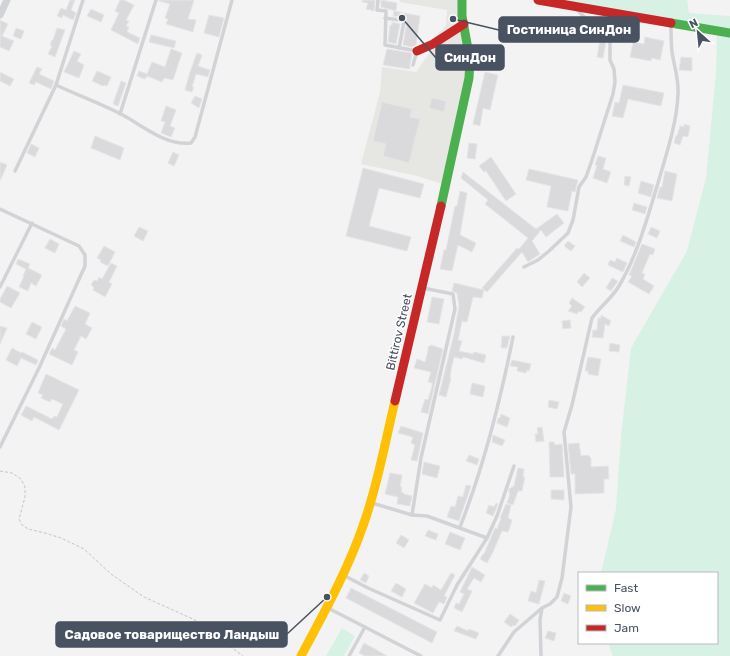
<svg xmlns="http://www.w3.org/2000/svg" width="730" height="656" font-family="Rubik,sans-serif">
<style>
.commercial{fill:#e6e6e2}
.green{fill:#d7f2e5}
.building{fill:#dadadc;stroke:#e4e5e6}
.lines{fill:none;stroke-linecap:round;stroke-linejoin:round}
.path{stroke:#bcc8c7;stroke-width:1;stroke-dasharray:3 2;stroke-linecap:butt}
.lane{stroke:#d1d3d6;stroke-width:3.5}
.street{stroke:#d1d3d6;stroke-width:7}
.fast{stroke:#4caf50;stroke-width:9}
.slow{stroke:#ffc107;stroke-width:9}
.jam{stroke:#c62828;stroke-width:9}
.labels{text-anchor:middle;stroke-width:3;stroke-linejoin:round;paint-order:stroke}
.street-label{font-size:12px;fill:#485261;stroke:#fff}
.leader{fill:none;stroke:#485261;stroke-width:1.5}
.callout-dot{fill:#485261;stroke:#fff;stroke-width:1.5}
.callout{fill:#485261;stroke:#485261;stroke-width:1.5}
.callout-label{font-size:13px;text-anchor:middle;font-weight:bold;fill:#fff}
</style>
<rect width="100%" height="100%" fill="#f3f3f3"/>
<path class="commercial" d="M400,0H462L470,60L446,185L417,176L361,164L380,92L382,67L416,72L431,51L430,42L446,26L447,10L399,2Z"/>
<g class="green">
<path d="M538,0H687L689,13L730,16V656H613L608,643H717V573H601L616,509L621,436L631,348L687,251L706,178L716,73L717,30Z"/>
<path d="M342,628L355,636L344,656H326Z"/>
</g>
<g class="building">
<path d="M70,0H75L71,10L76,13L73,20L63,15L62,18L57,16L61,8L66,10Z"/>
<path d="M120,0H124L134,5L126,20L129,21L126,26L129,27L127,32L140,38L138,44L111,30L119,13L115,11Z"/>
<path d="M159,0H194L188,19L196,20L193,32L166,24L168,19L165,18L170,4L159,1Z"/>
<path d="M362,0H375L374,11L366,9L368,3L362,2Z"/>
<path d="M381,0L397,3L396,11L381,7Z"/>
<path d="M91,9L104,15L101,22L87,16Z"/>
<path d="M394,11L420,16L416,45L412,47L403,45L407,21L401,17L393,16Z"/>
<path d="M209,15L224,18L219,37L204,33Z"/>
<path d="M0,20L8,24L2,36L14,41L9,51L0,47Z"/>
<path d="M392,22L400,24L396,44L388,42L390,25H392Z"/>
<path d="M16,28L24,31L21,39L13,36Z"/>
<path d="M57,28L65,30L55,57L48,54L52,46L50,45L52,40H53Z"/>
<path d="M151,35L176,41L174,48L149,42Z"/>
<path d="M645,37L664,41L660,60L652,58L651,61L630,57L633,42L644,44Z"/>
<path d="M600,40L606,41L603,58L597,57Z"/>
<path d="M171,49L182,53L173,80L164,78L162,82L147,76L145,79L137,76L139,71L147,74L152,62L165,67Z"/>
<path d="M387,49L411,53L412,55L410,64V69L383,65Z"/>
<path d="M74,51L81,54L77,61L84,65L79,78L64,72Z"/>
<path d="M197,53L202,55L198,66L210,70L208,77L196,74L192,87H194L192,92L185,90L190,72Z"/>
<path d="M681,57L692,58V71L679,70Z"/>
<path d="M37,67L42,69L39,74L54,81L51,89L36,82L34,85L29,83Z"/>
<path d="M97,71L111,77L107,86L104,85L103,86L92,81Z"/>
<path d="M0,72L14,79L10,86L0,81Z"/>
<path d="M485,72L498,75L490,110L483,108L480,126L473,124Z"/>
<path d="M121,81L126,83L118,106L113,104Z"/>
<path d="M623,85L664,93L661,106L628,99L623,118L612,116L615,102L619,103Z"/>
<path d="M195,96L202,99L199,108L191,103Z"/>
<path d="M432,98L446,101L444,112L429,108Z"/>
<path d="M382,102L412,109L410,117L420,119L409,163L383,156L386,144L373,141Z"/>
<path d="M166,106L176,110L170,126L175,128L171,137L161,133L165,122L161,121Z"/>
<path d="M684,124L690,126L688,137L683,136L680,145L674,143L676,135L677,136L680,126L684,127Z"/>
<path d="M95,136L124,148L120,160L91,148Z"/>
<path d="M469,143L477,144L475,159L467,158Z"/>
<path d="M31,144L39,148L35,157L27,153Z"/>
<path d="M173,152L179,155L174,166L168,163Z"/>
<path d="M598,156L606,158L603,169L611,172L607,183L593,178L597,165H595Z"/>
<path d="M491,157L516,194L506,201L486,171L484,172L479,166Z"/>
<path d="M0,162L7,165L0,181Z"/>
<path d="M363,168L424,184L420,198L379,188L369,226L411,237L407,251L346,236Z"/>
<path d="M529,169L578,180L575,192L572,191L568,211L547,207L551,186L526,180Z"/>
<path d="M665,171L677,174L672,201L657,198L660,187H662Z"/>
<path d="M463,172L536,229L557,214L564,223L546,237L541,230L532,241L540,254L528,262L522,252L487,292L482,288L517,248L519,249L528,238L485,204L488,200L461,178Z"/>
<path d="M625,176L631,177L629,186L624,185Z"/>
<path d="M641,181L654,185L651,197L638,193Z"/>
<path d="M460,191L467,193L460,235L476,243L472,252L458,245L452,271L440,269L444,250H446L455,206H457Z"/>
<path d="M634,203L647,207L645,214L632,210Z"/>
<path d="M139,227L148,231L143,241L134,236Z"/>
<path d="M651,227L660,231L657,238L648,234Z"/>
<path d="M623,235L636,242L634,247L620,241Z"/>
<path d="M50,239L59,244L55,253L45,248Z"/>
<path d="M568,241L575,246L571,251L564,246Z"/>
<path d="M642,244L655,249L653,255L650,254L642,273L645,274L643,279L654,286L649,294L628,282L632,276L629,275Z"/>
<path d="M104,246L115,252L108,266L100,262L101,260L97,258Z"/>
<path d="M617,258L627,263L623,272L608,265L610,260L615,262Z"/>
<path d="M18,259L30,264L28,268L42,275L36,286L31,283L28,291L19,287L24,276H23L26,269L16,264Z"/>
<path d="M111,263L117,266L109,282L112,284L105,297L93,290L94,287L91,285L94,280L97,281L99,277L102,279Z"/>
<path d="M584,273L590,278L582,287L577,282Z"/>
<path d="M612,278L618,281L611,291L606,288Z"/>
<path d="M454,283L484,290L482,298L473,297L467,322L462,321L458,340L462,341L459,351L473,354L474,352L486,355L484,363L463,357L462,359L454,357L451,370L450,378H451L446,397L439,395L454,334L459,306L457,293L452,291Z"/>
<path d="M7,286L20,293L11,308L0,302V299Z"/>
<path d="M432,297L444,299L439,324L427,322Z"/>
<path d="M572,298L585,307L581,312L579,311L577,314L568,311L572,306L569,303Z"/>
<path d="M75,306L90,313L85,324L92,328L86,339L81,336L74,350L78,352L72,365L49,354L52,348L55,350L66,329L61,326L64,319L67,321Z"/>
<path d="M601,315L611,321L609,326L605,324L603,338L592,337L593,330H597L598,318H601Z"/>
<path d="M570,320L571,328L563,329L562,321Z"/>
<path d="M32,322L42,327L36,339L26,334Z"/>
<path d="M0,326L7,328L0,344Z"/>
<path d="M502,336H510L507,348H501Z"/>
<path d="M610,343L620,345L619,352L609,351Z"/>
<path d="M431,345L443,349L428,414L421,412L425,399L428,400L432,386V383L428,382L431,372L414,368L417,359L425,362L428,351V347Z"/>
<path d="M12,348L21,353L22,352L38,360L36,365L21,358L17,366L6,360Z"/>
<path d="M588,357L601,359L598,376L588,374V371H585Z"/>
<path d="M512,360L531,364L529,371L527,370L526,373L517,371L518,367L510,366Z"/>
<path d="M46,374L79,390L59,430L34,417L32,421L21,415L26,406L52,419L54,416L57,417L63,404L52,399L50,402L41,398L43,395L38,393Z"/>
<path d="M472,383L485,386L483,397L470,394Z"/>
<path d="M549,400L559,402L557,409L548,407Z"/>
<path d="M501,414L510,418L507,427L497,423L498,418H500Z"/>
<path d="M401,426L423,433L417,461L411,460L415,445L411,443L413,437L398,433Z"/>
<path d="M542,427L544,441L536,442L535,434H538L537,428Z"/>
<path d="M493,435L505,440L502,446L492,442Z"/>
<path d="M549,442H554L555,445L562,444L564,477H550Z"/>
<path d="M579,443L581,456L588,455L591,458V467L608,466L609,479H604V493L575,494V474H571L568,444Z"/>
<path d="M469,455L479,459L477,465L466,461Z"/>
<path d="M424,462L440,466L437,478L422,474Z"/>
<path d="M518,468L524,469L523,477H525L522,491H518L513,505L507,503L510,494L509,493V489L514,486Z"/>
<path d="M390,473L402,475L400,487H402L401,492L404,493V494L412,496L410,506L397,504L398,497L385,494Z"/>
<path d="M466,485L471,486L459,521L447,517L451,506L455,507L458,496L463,497Z"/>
<path d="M551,490H564V500L551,499Z"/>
<path d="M496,503L498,504L493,516L486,513L489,505L494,507Z"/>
<path d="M506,504L511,505L508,518L512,520L510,527L508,532L502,531L493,552L487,563L480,559L483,554H484L495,528L497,529L501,518H500Z"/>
<path d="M428,530L438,534L436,540L425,536Z"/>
<path d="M450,532L465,538L460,550L445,544Z"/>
<path d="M401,535L409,540L404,548L396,543Z"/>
<path d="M472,567L485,575L481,582L474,578L467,589L472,591L462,612L454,608L456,603L459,604L464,594L460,592Z"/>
<path d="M364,573L369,576L366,583L360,580Z"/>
<path d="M451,573L455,575L444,596L447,597L444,604L439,602L433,613L414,603L425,584L432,588L433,585L441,590Z"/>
<path d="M539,580L545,581L539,604L528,601L531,591L536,593Z"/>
<path d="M396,583L406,589L402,597L391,591Z"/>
<path d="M351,588L437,632L432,643L346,598Z"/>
<path d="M564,593L571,596L568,604L561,601Z"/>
<path d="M510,614L519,620L515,626L513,625L511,627L504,622Z"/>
<path d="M457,626L468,631L469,629L479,633L476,639L454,631Z"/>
<path d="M548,631L556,633L554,641L545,638Z"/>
<path d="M364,643L375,649L387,656H365L359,653Z"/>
</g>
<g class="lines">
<path class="path" d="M0,471L12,473L21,479L25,487V497L19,519L22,525L28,529L45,533L61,538L84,549L111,574L144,597L195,620L243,656"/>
<g class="lane">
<path d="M83,0L56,85C77,95 100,103 121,114C142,125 165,146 191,143L195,137L232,0"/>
<path d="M378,0L377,10L386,11L385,45L417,51L413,65"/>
<path d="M385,18L400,20L404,22L399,48"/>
<path d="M120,114L156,0"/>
<path d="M15,171L56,85"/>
<path d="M0,209L79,246L85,255V266L39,368L0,447"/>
<path d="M524,267L538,260L549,251L568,233L573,220L579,187L586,177L592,160L613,94L615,82L614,69L610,60V42L607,36L599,31L576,9"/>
<path d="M0,287L32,223"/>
<path d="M372,503L412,515L427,516L487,538"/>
<path d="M412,515L421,458L455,309L453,294L423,288"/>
<path d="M460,527C484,466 500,402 513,337"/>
<path d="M345,576L368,588L440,620L457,585L487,538L497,516L514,466"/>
<path d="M328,608L421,656"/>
<path d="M349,656L365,627"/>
<path d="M498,656L514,632L542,608"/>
<path d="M541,656L540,620L542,608L550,604L557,597L562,578L571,507L564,432L572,405L592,318C600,307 612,298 619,286C637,256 648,216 658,183C666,155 677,123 678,94C679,79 674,66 672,52C671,43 671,34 671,24"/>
</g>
<path class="street" d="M0,15L7,0"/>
<g class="fast">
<path d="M671,23L730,33"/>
<path d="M441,206L469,78L470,60L462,16V0"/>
</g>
<path class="slow" d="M301,656C324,613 348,570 364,523C378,484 385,442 395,401"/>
<g class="jam">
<path d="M538,0L671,23"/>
<path d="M417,51L433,44L464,24"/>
<path d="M395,401L441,206"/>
</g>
</g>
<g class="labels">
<g class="street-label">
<text transform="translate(399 332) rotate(-77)" y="4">Bittirov Street</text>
</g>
</g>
<path class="leader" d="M453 19L499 30M402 18L436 58M327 597L287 634"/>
<g class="callout-dot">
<circle cx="453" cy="19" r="4"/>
<circle cx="402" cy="18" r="4"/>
<circle cx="327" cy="597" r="4"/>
</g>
<g class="callout">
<rect x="499" y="17" width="140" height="25" rx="4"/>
<rect x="436" y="45" width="68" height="25" rx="4"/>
<rect x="56" y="622" width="231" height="25" rx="4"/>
</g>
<g class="callout-label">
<text x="569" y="34">Гостиница СинДон</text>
<text x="470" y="62">СинДон</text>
<text x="172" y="639">Садовое товарищество Ландыш</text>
</g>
<rect x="578" y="572" width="140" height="72" fill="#ffffff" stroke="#b6bac0"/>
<rect x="586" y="585" width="20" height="6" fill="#4caf50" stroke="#b6bac0"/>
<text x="614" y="592" font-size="12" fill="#485261">Fast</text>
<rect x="586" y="605" width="20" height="6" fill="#ffc107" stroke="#b6bac0"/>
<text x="614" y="612" font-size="12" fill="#485261">Slow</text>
<rect x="586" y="625" width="20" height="6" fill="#c62828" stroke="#b6bac0"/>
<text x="614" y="632" font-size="12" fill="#485261">Jam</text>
<g transform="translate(698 32) rotate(333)" stroke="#ffffff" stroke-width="3" paint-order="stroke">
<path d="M0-3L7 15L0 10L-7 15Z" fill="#485261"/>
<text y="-6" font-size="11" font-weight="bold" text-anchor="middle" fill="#485261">N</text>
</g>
</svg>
